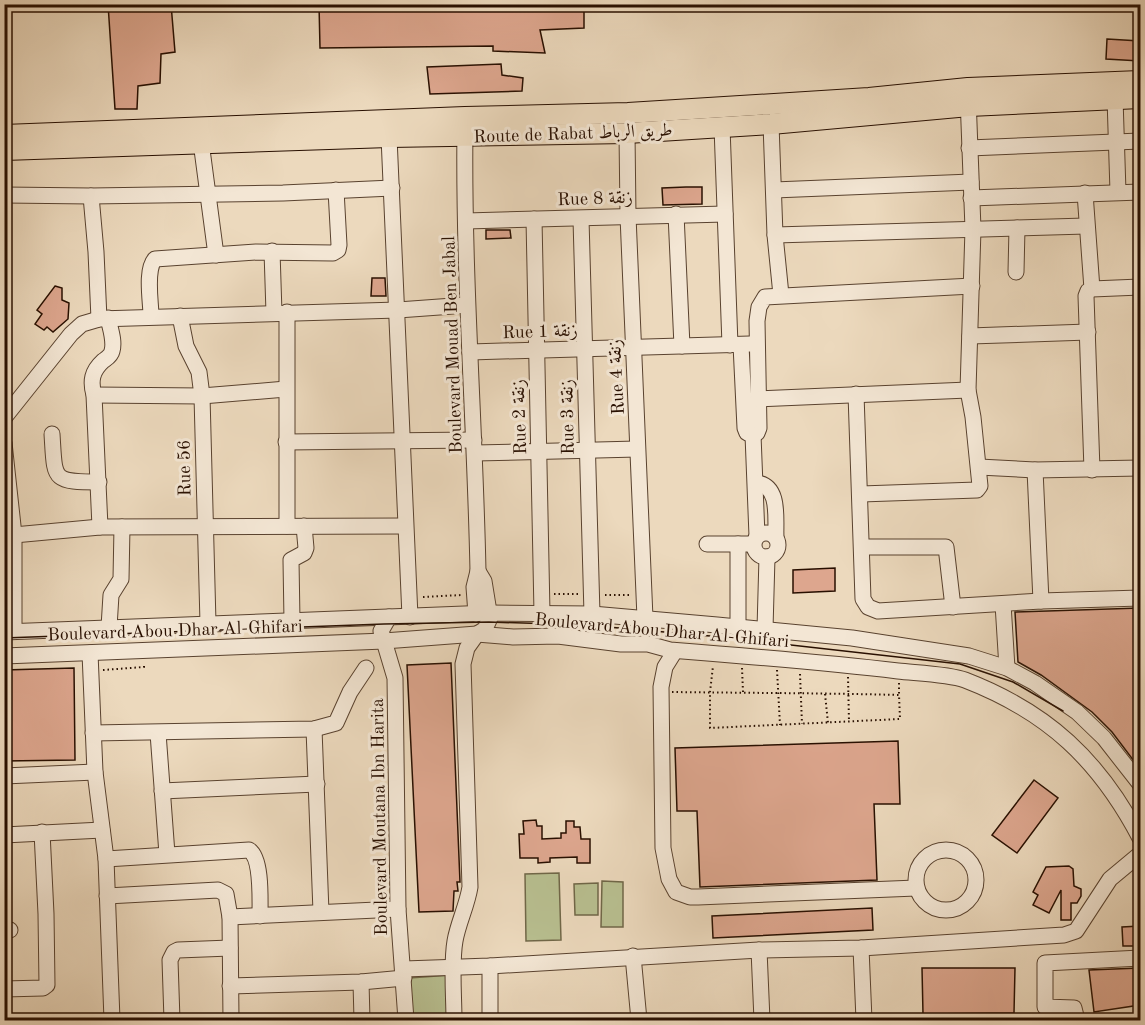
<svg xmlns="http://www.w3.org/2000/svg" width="1145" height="1025" font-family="'Old Standard TT',Amiri,serif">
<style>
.green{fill:#b8bf90;stroke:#706748;stroke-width:1.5}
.building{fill:#dda68e;stroke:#280f00;stroke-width:1.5}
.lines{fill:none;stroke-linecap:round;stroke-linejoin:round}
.minor-casing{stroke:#59422f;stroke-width:17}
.major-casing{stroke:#280f00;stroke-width:22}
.path{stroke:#280f00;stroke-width:2;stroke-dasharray:1.5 3;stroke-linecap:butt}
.minor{stroke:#f3e6d4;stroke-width:15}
.major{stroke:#ecd9bd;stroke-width:20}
.tram{stroke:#280f00;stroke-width:1.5}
.labels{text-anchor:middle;stroke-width:6;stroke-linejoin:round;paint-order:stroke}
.street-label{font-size:18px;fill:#280f00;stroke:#f3e6d4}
</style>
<rect width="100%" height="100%" fill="#ecd9bd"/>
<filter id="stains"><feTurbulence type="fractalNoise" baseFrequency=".00333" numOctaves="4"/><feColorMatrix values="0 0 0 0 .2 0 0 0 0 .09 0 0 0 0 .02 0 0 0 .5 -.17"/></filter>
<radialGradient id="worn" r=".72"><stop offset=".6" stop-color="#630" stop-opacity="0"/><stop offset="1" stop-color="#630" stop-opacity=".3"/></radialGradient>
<g class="green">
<path d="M559,873L561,940L526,941L525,874Z"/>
<path d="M602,881L623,882V927H601Z"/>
<path d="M598,883V915H575L574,884Z"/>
<path d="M451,975L452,1020H410L409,978Z"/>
</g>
<g class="building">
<path d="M108,4H171L175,52L161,54L160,83L138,86L137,109H115Z"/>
<path d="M319,4H584V28L540,30L545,53L493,51V46L320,48Z"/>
<path d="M1107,39L1140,41V61L1106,59Z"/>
<path d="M501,64L502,75L523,78L522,91L430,94L427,67Z"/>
<path d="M686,187H702V204L663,205L662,188Z"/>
<path d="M486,230H510L511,238L486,239Z"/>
<path d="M372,278H385L386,296H371Z"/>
<path d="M55,286L62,288V300L69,303L68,319L53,332L47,327L44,330L35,324L42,314L37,310Z"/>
<path d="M835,568V591L793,593V570Z"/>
<path d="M1140,608V769L1112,732L1092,712L1041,675L1018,662L1015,612Z"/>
<path d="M451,663L460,882H457L458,891H454L453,911L419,912L407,665Z"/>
<path d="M74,668L75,760L4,761V670Z"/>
<path d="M898,741L900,804H874L877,880L700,887L697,811H677L675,748Z"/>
<path d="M1034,780L1058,798L1017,853L992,835Z"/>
<path d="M536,820L537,826H542V839L561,838V833H566V821H574V827H580L581,839H590V863H577V857L550,858V862L538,863V858H520L519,834H524L523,821Z"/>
<path d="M1069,866L1073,869L1074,886L1081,889V896L1077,903H1071V920H1061V890L1049,913L1033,905L1038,895L1033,892L1046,867Z"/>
<path d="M872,908L873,930L713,938L712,916Z"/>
<path d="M1140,926V946H1123L1122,927Z"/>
<path d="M922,968H1015L1014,1013L923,1014Z"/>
<path d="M1140,968V1005L1094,1012L1089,970Z"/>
</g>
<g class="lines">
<g class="minor-casing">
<g id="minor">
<path d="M1115,98L1118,192"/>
<path d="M771,124L775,235L781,295"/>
<path d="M465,126C463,275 475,423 478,571L474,587L476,614"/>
<path d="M722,127L730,345"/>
<path d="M627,133L628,216L645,618"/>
<path d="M389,137L410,617"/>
<path d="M201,142L216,255"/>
<path d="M969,148L1140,141"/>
<path d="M774,190L971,182"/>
<path d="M1085,193L1092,289"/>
<path d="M4,195L91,196L283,193L392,188"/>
<path d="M91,196L96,252L99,319"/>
<path d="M971,198L1140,192"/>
<path d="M676,214L682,346"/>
<path d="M534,219L542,613"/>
<path d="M581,219L592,614"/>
<path d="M466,221L725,214"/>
<path d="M775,235L1086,226"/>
<path d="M272,251L274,313"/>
<path d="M1016,272L1017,228"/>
<path d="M287,312V526"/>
<path d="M151,316C151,302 145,270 155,259L256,252L333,253L338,250L339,245L336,190"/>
<path d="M180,316L186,346L199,372L202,396L208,623"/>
<path d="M970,336L1088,332"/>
<path d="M741,345L745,428L747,433L753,435L757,433L759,428L757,321L759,307L765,297L972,286"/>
<path d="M470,352L750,344"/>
<path d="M856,394L863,599L868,607L878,611L1041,601L1140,598"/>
<path d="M94,395L202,396L286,389"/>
<path d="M758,399L968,390"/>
<path d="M4,418L71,334L82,324L99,319L398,310L467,305"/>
<path d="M52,434C55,480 51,482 99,482"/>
<path d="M753,435L757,536"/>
<path d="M286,442L474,440"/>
<path d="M4,443L14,535V631"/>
<path d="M475,453L637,449"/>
<path d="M979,467L1035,470L1140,468"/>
<path d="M1035,470L1041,601"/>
<path d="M1092,470L1086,296L1088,291L1092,289L1140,287"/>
<path d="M756,483C781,485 775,520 776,538"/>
<path d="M861,494L977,490L980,486L973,417L968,390L973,229L968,97"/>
<path d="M100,527L94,395C90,381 92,371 103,361C107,358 111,356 112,351C115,341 110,328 108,318"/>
<circle cx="766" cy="545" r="12"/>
<path d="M14,535L100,527L405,526"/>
<path d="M707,544H748"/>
<path d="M862,547H946L953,607"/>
<path d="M1003,604L1007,668"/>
<path d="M389,617L381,631L395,678L398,909L406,1020"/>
<path d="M292,621L291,560L304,553L306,548L304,526"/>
<path d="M109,627L111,595L121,579L122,527"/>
<path d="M738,627V544"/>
<path d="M765,629L767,557"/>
<path d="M4,632L490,613L592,614L717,625L852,638L969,656L1007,668L1035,683L1077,712L1104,738L1140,784"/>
<path d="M675,651L665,667L661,687L663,848L669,879L676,892L690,897H698L916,888"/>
<path d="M90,653L95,772L106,859L112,1020"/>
<path d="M4,656L384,641L477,634L513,637L558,636L621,644H648L670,650C746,656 822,662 898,671C916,673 949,674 965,680C1048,712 1099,760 1140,838"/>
<path d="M314,729L321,912"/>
<path d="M93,733L314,729L336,723L350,692L366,668"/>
<path d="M158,733L167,854"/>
<path d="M4,776L95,772"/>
<path d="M162,791L317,784"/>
<path d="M4,835L102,830"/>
<circle cx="946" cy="880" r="30"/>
<path d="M106,859L249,850C262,858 260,900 260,916"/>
<path d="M107,896L218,890L226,894L230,917L231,1020"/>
<path d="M230,917L398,909"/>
<path d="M4,930H10"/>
<path d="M861,948L864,1020"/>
<path d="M759,950L762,1020"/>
<path d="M633,956L639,1020"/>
<path d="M490,966V1020"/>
<path d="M404,969L490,966L759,950L861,948L1064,935L1076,931L1110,879L1140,854"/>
<path d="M361,982L362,1020"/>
<path d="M230,986L361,982L404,978"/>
<path d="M4,989L43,988L47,985L46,914L42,832"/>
<path d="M172,1020L170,960L174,952L178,950L230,948"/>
<path d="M454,1020C454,997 451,963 455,941C458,923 467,906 470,887L463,664L467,648L477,634L485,629L490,618L484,581L478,571"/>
<path d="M1077,1020L1074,1008L1045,1007V963L1140,958"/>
</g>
</g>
<g class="major-casing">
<g id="major">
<path d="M4,135L465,117L628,113L869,98L968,88L1140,81"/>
<path d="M4,150L389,137L627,133L771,124L969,106L1140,98"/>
</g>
</g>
<g class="path">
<path d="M554,594H578"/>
<path d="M605,595H632"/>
<path d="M423,597L462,595"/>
<path d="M742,668L743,692"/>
<path d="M103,670L144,667V663"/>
<path d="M777,670L780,725"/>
<path d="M800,674L802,724"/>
<path d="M848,677L849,722"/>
<path d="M899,683V695"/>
<path d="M672,692C748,693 824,693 899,695L900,719L710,728V692L713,666"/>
<path d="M825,694L828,723"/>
</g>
<use href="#minor" class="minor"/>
<use href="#major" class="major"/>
<path class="tram" d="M4,638L384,624L489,622L585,625L710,636L960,664L1013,682L1063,711"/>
</g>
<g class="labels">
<g class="street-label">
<text transform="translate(573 133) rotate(-2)" y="6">Route de Rabat طريق الرباط</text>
<text transform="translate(595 198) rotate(-2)" y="6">Rue 8 زنقة</text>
<text transform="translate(540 331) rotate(-2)" y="6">Rue 1 زنقة</text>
<text transform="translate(452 345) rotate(-92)" y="6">Boulevard Mouad Ben Jabal</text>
<text transform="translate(616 377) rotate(-93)" y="6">Rue 4 زنقة</text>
<text transform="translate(519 417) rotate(-92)" y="6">Rue 2 زنقة</text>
<text transform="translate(567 417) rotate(-91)" y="6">Rue 3 زنقة</text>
<text transform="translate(184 468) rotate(-91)" y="6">Rue 56</text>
<text transform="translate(175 630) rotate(-2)" y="6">Boulevard Abou Dhar Al-Ghifari</text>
<text transform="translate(662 630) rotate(5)" y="6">Boulevard Abou Dhar Al-Ghifari</text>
<text transform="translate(379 817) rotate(-91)" y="6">Boulevard Moutana Ibn Harita</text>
</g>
</g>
<rect width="1145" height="1025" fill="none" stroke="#ecd9bd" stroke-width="24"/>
<rect x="6" y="6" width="1133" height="1013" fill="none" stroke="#280f00" stroke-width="3"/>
<rect x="12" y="12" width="1121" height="1001" fill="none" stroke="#280f00" stroke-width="1.5"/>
<rect width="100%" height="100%" filter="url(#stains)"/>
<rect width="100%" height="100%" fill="url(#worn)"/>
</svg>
